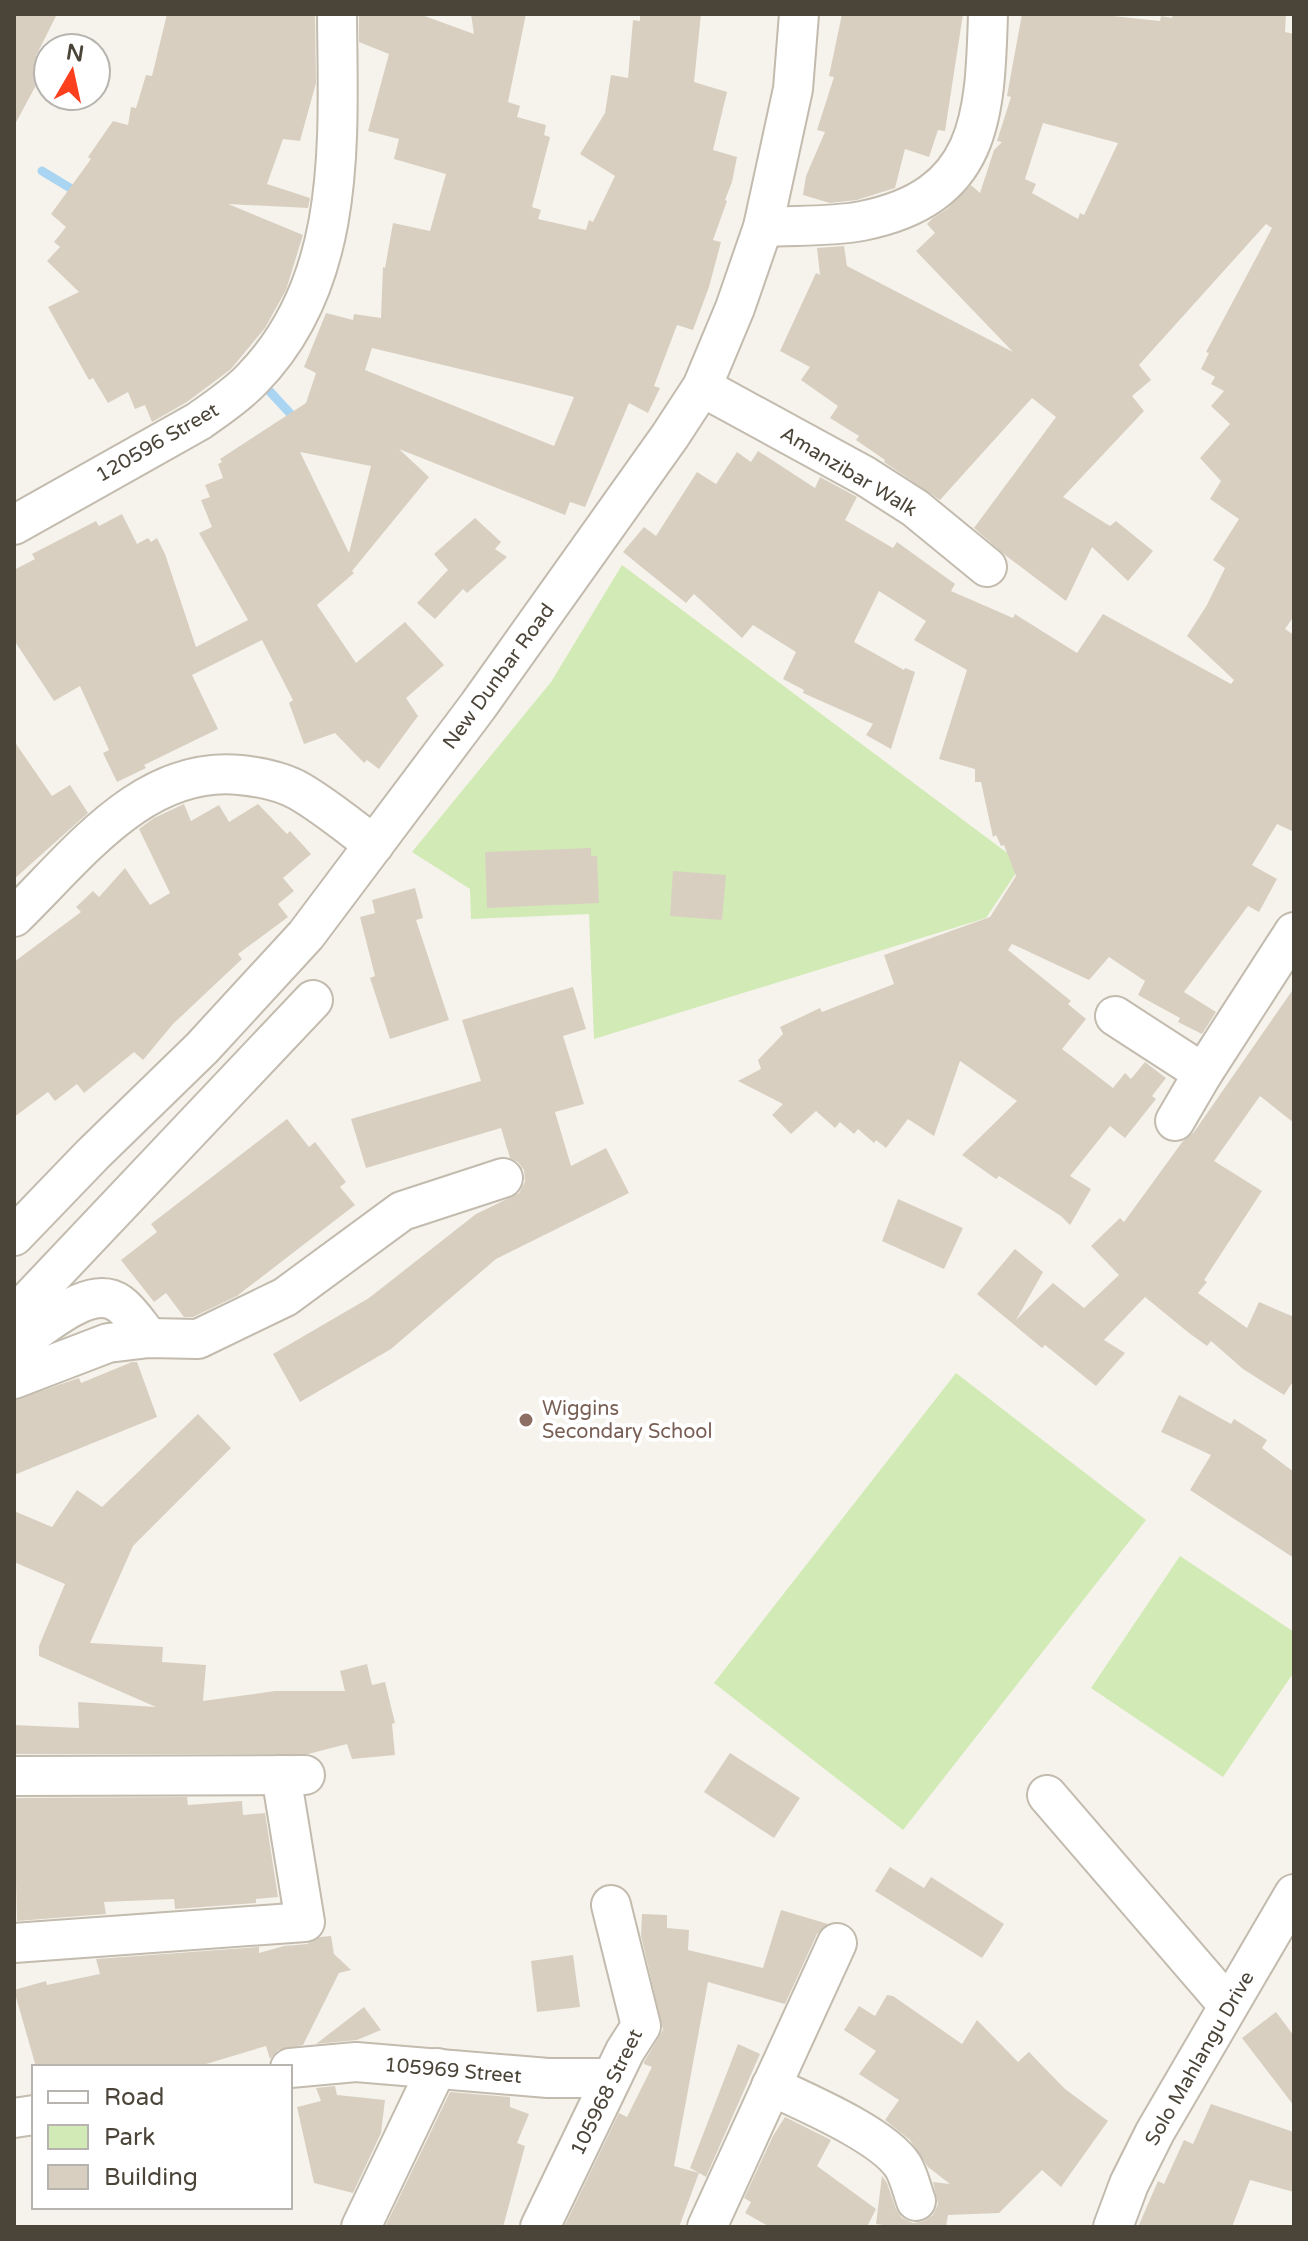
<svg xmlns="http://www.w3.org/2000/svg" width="1308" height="2241" font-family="'Varela Round',sans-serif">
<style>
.green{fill:#d2eab5}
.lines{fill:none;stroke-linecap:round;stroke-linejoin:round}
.stream{stroke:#a9d4f2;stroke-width:9}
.building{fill:#d8cfc1;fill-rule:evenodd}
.minor-casing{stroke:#c2bbae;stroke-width:42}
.minor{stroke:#fff;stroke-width:38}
.education-dot{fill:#8d6e63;stroke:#fff;stroke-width:3}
.labels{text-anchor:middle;stroke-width:8;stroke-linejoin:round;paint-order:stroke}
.street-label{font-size:20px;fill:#4b4439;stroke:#fff}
.education-label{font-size:20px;fill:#785e54;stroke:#fff;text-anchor:start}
</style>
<rect width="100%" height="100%" fill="#f6f3ec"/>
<g class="green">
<path d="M622,565L1022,864L986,918L594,1039L589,914L471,919L470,889L412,852L551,682Z"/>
<path d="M956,1373L1146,1520L903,1830L714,1683Z"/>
<path d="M1180,1556L1294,1632V1672L1223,1777L1091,1688Z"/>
</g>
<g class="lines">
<g class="stream">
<path d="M42,171L80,194"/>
<path d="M262,383L298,422"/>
</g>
</g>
<g class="building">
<path d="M14,14H57L36,56L48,63L14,126Z"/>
<path d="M167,14H315L316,83L300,141L283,139L267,184L310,198L308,208L228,204L303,235L286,290L265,328L231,369L187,402L152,422L145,405L135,409L128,392L108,403L93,378L89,380L48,307L79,292L47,261L60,247L54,242L66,227L51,214L91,159L88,157L113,121L128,125L131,107L136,108L146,75L152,76Z"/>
<path d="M359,14H419L474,34L471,14H526L508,102L520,106L517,117L546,125L544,135L550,137L532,207L541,210L538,219L586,230L589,220L593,222L615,176L580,154L605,113L611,75L628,78L633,20L640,21V14H701L694,82L727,92L713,150L737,157L732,182L725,200L727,201L713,240L721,242L709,287L693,330L677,325L654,386L660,388L648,413L629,403L585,507L570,502L565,515L399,449L429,477L352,571L354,573L317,605L356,663L405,622L444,665L406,698L418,716L379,769L367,760L364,763L335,733L304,744L289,703L293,700L262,640L192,675L218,729L144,765L146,768L117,782L103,753L109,750L80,686L54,701L14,640V570L35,559L32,554L96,521L99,526L122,514L137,544L148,538L151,542L157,538L165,554L196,647L248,620L199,533L212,527L201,500L210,497L205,485L223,478L218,464L222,462L220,459L306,403L316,373L304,367L326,313L353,320L354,314L381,318L383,267L385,268L393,223L430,231L446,174L394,159L399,139L368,131L389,54L359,42ZM372,348L531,386L574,397L554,446L365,370ZM300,452L371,466L349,553Z"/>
<path d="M842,14H963L945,131L938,130L929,157L905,149L895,188L857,200L830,203L803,195L806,176L825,132L817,130L834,77L829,76Z"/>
<path d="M1022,14H1094L1160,21L1161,16L1172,18L1173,14H1286L1285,32L1294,34V616L1285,629L1294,635V832L1277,824L1252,865L1277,879L1259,912L1248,906L1184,992L1216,1012L1202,1034L1178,1022L1180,1018L1138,995L1145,981L1109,957L1089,980L1012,944L1008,950L1071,1001L1068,1004L1086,1019L1062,1049L1113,1088L1125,1073L1131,1079L1145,1062L1166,1078L1152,1096L1156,1099L1125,1138L1110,1126L1070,1176L1091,1189L1070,1225L1061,1216L999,1176L996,1179L962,1155L1017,1101L960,1061L934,1136L908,1119L886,1148L876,1140L874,1143L858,1129L854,1134L840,1122L835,1128L816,1111L791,1134L772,1115L783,1104L738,1081L761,1069L758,1060L783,1034L780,1027L820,1008L822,1012L894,984L884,955L990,917L1016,876L1004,845L1001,846L996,835L993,837L981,782H975V769L939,759L967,670L914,640L926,621L879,591L854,642L904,670L905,668L915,672L891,749L866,735L873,724L803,693L804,690L783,679L796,652L753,625L742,638L694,594L686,603L623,552L644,527L656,536L697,472L716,484L737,452L751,462L758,451L815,488L820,477L857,497L845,520L893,548L897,542L955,584L951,591L1013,618L1015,614L1077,653L1103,614L1231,684L1234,680L1187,636L1207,605L1225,568L1213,560L1239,519L1210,499L1221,481L1200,458L1230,424L1211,406L1224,391L1211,384L1215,377L1201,369L1209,353L1206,352L1272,228L1266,224L1139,365L1151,380L1132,396L1144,411L1063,497L1110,526L1116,521L1153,551L1128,581L1092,547L1066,601L1005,555L974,528L1056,417L1032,398L940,500L884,462L885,460L856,440L859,436L830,418L838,406L801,380L810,367L780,351L816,273L820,275L817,248L844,246L847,266L1013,352L916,251L935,233L927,224L933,218L947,209L971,185L980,193L994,150L1002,142L997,141L1011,97L1007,96ZM1043,123L1118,143L1084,215L1080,213L1078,219L1032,193L1036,184L1025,179Z"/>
<path d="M475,518L501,542L495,549L507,557L467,593L463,589L435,619L417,603L448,570L434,554Z"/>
<path d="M14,741L52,796L70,785L88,813L14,879Z"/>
<path d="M184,804L191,821L219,805L229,822L258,804L287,834L290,831L311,854L283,878L294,891L278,904L288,917L238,954L242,959L173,1024L143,1060L134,1052L84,1093L77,1084L55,1101L48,1092L14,1117V962L81,912L76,907L93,891L99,897L125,868L150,905L170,893L139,829L154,818Z"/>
<path d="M591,848V856H597L599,903L487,908L485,852Z"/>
<path d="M673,871L726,875L722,920L670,916Z"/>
<path d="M415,888L423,918L416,920L449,1020L390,1039L370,978L375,976L360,917L375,913L372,900Z"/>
<path d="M573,987L586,1029L563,1036L584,1104L555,1112L571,1166L606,1148L629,1193L496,1259L391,1349L300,1402L273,1354L369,1298L476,1214L519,1193L525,1182L524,1170L518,1162L510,1158L501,1128L366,1168L351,1119L481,1081L462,1020Z"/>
<path d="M1294,988V1123L1260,1096L1214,1161L1262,1191L1204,1280L1207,1282L1198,1293L1247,1328L1259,1302L1294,1317V1380L1284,1395L1243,1369L1211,1341L1207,1346L1189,1333L1145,1297L1104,1340L1125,1353L1096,1386L1045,1345L1042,1348L977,1294L1015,1249L1043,1272L1016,1320L1053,1283L1084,1308L1119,1275L1091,1246L1120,1218L1124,1222L1183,1141L1194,1132Z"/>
<path d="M287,1119L309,1147L315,1142L346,1182L340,1187L355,1205L237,1296L193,1317H184L166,1293L154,1302L121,1260L157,1232L151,1224Z"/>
<path d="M898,1199L963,1228L944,1269L882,1241Z"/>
<path d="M132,1362H137L157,1417L14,1475V1400L79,1378L81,1383Z"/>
<path d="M1179,1395L1231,1424L1234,1419L1267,1440L1262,1448L1294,1472V1558L1190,1490L1211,1455L1161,1432Z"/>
<path d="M198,1414L231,1448L133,1546L90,1643L163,1647L162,1662L206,1665L203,1701L275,1691H345L340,1671L367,1664L372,1685L385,1682L395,1723L392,1724L395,1755L352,1759L347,1744L308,1754H14V1725L79,1728L78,1702L156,1707L39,1656V1646L65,1584L14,1562V1511L52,1527L77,1490L102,1507Z"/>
<path d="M730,1753L800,1798L774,1838L704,1792Z"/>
<path d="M187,1797L188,1805L242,1801L243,1815L265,1813L278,1897L256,1899V1903L175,1909L174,1899L104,1902L106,1914L17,1921L14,1798Z"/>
<path d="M890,1867L924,1888L931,1877L1004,1924L982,1958L875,1891Z"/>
<path d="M781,1910L828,1924L817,1934L785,2004L708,1982L674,2166L699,2173L690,2168L738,2044L760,2054L706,2177L699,2173L679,2227H564L619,2113L627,2117L652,2067L644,2064V2062L663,2030L641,1936L642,1914L667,1915V1928L689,1930L688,1950L763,1968Z"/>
<path d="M331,1936L334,1954L351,1970L339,1973L303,2045L278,2050L270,2059L266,2046L196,2067H36L14,1990L46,1981L47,1985L100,1974L96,1959L259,1947V1953L284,1946L307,1944L320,1937Z"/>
<path d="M573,1955L580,2007L537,2012L531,1961Z"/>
<path d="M887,1995L893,1996L962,2044L977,2020L1018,2062L1029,2052L1065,2089L1108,2121L1061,2187L1042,2170L999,2213L948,2215L946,2227H898L876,2224L882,2176L887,2183L896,2209L902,2218L913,2223L924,2221L933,2215L938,2204L933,2182L950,2184L928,2167L910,2140L885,2120L899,2100L859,2074L876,2051L844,2030L859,2006L875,2016Z"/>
<path d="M364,2007L381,2030L357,2040L316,2044Z"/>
<path d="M1276,2012L1294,2036V2106L1242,2038Z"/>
<path d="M335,2086L337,2095L385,2100L381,2133L353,2193L314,2183L297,2107L321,2101L316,2088Z"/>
<path d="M450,2092L510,2097V2107L529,2114L517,2143L525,2146L503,2227H385Z"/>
<path d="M1211,2104L1294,2132V2192L1250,2180L1232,2227H1138L1158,2181L1164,2184L1184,2140L1193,2144Z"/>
<path d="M785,2117L831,2140L817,2166L876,2209L867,2227H770L745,2213L751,2202L744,2198L773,2136Z"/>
</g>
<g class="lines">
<g class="minor-casing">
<g id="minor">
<path d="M763,227C796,225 831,227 862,221C982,197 985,118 988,14"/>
<path d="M702,387L865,476L915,508L987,567"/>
<path d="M14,525L199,421C217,408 237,395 252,379C348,281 338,141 337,14"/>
<path d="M14,917C77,856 143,765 240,775C260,777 281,781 299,791C325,806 349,826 374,845"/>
<path d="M1115,1016L1203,1073L1294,932"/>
<path d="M1175,1121L1203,1073"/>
<path d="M14,1236L93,1154L202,1048L306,935L478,706L670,436L702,387L735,308L763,227L793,89L799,14"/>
<path d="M14,1316L313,1000"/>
<path d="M14,1346C40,1331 90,1281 120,1304C131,1312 140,1327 149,1338"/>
<path d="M14,1379L108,1343L149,1338L198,1339L285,1297L402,1211L503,1178"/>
<path d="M14,1776L305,1775"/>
<path d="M1047,1795L1228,2005"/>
<path d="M14,1943L305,1922L281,1775"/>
<path d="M290,2068L356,2062L548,2078H611"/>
<path d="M771,2086C805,2102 883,2135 903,2166C909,2176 912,2190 916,2201"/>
<path d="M14,2118L34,2115"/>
<path d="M361,2227L437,2068"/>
<path d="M540,2227L625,2051L641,2026L611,1905"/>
<path d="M707,2227L837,1943"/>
<path d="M1113,2227L1129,2184L1155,2132L1294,1894"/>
</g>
</g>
<use href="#minor" class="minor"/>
</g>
<circle class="education-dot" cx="526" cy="1420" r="8"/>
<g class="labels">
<g class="street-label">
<text transform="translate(157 442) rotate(-30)" y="7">120596 Street</text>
<text transform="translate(849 471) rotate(31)" y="7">Amanzibar Walk</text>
<text transform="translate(498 676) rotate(-54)" y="7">New Dunbar Road</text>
<text transform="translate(1199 2058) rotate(-60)" y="7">Solo Mahlangu Drive</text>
<text transform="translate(453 2070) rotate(5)" y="7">105969 Street</text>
<text transform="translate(606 2092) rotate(-64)" y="7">105968 Street</text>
</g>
<g class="education-label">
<text x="542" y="1415">Wiggins<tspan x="542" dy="23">Secondary School</tspan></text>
</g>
</g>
<rect width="1308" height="2241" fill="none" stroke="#4b4439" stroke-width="32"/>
<rect x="32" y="2065" width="260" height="144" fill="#ffffff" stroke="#b7b4b0" stroke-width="2"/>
<rect x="48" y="2091" width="40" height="12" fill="#ffffff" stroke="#b7b4b0" stroke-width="2"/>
<text x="104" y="2105" font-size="24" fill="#4b4439">Road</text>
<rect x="48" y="2125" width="40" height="24" fill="#d2eab5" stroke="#b7b4b0" stroke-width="2"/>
<text x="104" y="2145" font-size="24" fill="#4b4439">Park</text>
<rect x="48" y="2165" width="40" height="24" fill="#d8cfc1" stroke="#b7b4b0" stroke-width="2"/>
<text x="104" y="2185" font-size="24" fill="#4b4439">Building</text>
<g transform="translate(72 72) rotate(9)"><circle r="38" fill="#ffffff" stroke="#b7b4b0" stroke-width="2"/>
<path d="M0-6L14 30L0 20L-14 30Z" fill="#fc3f1d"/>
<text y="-12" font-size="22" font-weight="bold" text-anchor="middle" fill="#4b4439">N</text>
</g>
</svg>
